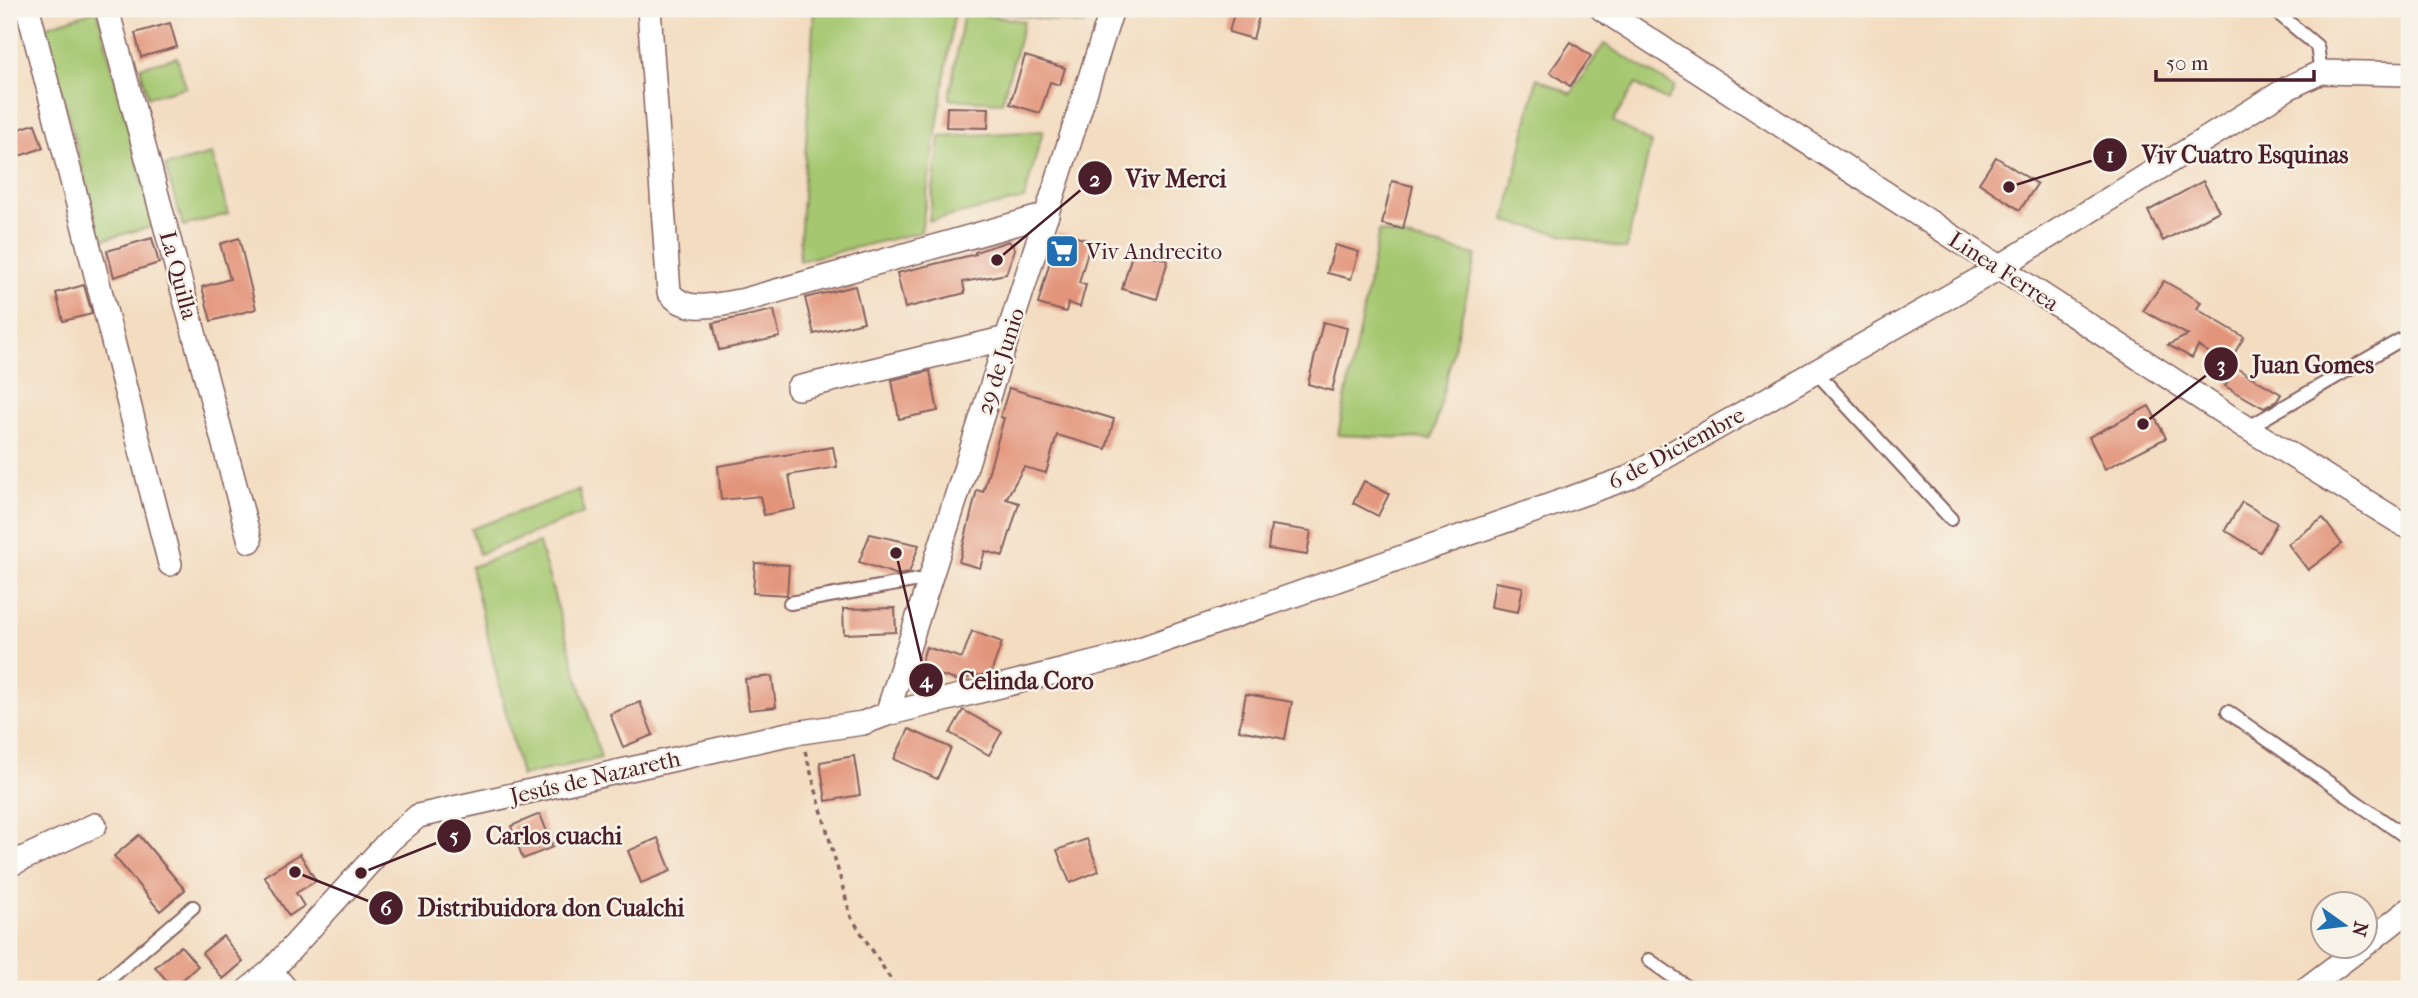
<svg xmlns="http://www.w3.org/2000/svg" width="2418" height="998" font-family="'IM FELL French Canon',serif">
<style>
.green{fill:#a5c770;stroke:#78734e;stroke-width:2}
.building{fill:#e3957c}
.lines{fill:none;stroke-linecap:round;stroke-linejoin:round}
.lane-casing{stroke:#85615f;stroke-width:16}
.street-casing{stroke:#85615f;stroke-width:26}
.path{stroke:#85615f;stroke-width:3.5;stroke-dasharray:5 5;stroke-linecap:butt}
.lane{stroke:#fff;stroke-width:12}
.street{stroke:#fff;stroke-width:23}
.labels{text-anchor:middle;stroke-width:5;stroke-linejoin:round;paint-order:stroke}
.poi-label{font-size:23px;fill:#4a1f2b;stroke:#f7f3e8;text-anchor:start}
.street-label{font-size:23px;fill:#4a1f2b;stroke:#f7f3e8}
.leader{fill:none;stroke:#4a1f2b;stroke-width:2.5}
.callout-dot{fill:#4a1f2b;stroke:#f7f3e8;stroke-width:2.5}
.mark-label{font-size:21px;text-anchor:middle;font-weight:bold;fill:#fff}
.callout-label{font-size:24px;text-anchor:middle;font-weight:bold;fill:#4a1f2b;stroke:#f7f3e8;stroke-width:5;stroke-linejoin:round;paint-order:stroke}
</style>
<rect width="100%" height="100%" fill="#f7f3e8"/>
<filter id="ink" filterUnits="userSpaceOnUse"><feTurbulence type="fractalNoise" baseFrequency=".0143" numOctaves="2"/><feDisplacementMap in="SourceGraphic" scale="14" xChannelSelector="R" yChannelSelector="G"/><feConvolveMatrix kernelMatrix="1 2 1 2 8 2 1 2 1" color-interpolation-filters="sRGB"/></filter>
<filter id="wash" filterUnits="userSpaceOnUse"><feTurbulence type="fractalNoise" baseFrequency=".00686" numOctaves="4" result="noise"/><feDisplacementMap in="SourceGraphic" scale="28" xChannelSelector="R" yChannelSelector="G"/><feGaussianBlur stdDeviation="1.57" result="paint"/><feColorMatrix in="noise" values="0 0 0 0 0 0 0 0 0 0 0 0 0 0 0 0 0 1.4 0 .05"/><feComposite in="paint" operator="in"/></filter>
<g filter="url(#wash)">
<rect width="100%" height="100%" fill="#f3dcc0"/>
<g class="green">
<path d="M814,9H955L921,232L799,261Z"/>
<path d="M978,9H1089L1084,25Z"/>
<path d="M97,10L154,226L101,240L45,27Z"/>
<path d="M964,12L1024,21L1002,102L949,99Z"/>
<path d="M1604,44L1675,87L1667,101L1636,84L1613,121L1651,143L1626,249L1505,221L1537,78L1571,94Z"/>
<path d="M177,57L186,87L148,97L140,67Z"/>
<path d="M1043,131L1024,199L929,221L940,137Z"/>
<path d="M212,154L228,214L183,226L165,166Z"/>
<path d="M1379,231L1476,255L1432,439L1338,435Z"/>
<path d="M579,490L584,513L479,554L471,529Z"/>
<path d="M539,543L601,758L521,776L471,567Z"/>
</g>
<g id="blocks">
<g class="building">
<path d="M1235,9L1260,12L1253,39L1229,32Z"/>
<path d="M170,23L177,47L141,57L135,33Z"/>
<path d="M1571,42L1591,56L1570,86L1550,72Z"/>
<path d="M1025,56L1065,68L1060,85L1050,82L1040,113L1010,104Z"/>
<path d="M947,107L989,108L988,128L946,127Z"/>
<path d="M35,124L43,148L16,157L9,132Z"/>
<path d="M1996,157L2037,184L2020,210L1979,183Z"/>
<path d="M1392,181L1413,186L1403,229L1382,224Z"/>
<path d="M2203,181L2219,211L2163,241L2148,211Z"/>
<path d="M1058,232L1091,241L1079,283L1086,285L1080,307L1068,303L1066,312L1038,304Z"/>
<path d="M152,238L159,263L114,277L107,251Z"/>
<path d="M239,238L256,309L211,321L202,287L230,279L220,244Z"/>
<path d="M1009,241L1015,249L1006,274L963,282L965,293L905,308L897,273L976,254L975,252Z"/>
<path d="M1335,245L1359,252L1351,279L1327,273Z"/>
<path d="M1133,251L1168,260L1157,299L1122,289Z"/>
<path d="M2164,281L2201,302L2197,309L2244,337L2228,364L2198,346L2192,358L2168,345L2188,335L2143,311Z"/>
<path d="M84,285L92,314L63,321L56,293Z"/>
<path d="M855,286L864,322L814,334L805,298Z"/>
<path d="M774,310L780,337L719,350L713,323Z"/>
<path d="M1323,322L1347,328L1332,391L1308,384Z"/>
<path d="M2236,368L2281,394L2277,401L2264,408L2225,386Z"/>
<path d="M930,371L938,411L899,419L892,380Z"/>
<path d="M1009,388L1114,419L1106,449L1057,435L1046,473L1024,467L1006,499L1019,503L1003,556L985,551L980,568L959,562L977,490L983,492L1004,418L1000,417Z"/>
<path d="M2149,406L2166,438L2105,469L2089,437Z"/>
<path d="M833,447L837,467L789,475L795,509L764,515L760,496L721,500L718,466Z"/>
<path d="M1364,481L1389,494L1378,516L1353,503Z"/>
<path d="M2242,502L2277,523L2260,552L2225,530Z"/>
<path d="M2323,518L2342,544L2308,570L2288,544Z"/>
<path d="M1271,525L1311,531L1307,555L1268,549Z"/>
<path d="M870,534L919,545L909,573L898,575L859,562Z"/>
<path d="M755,563L789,565L787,595L753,593Z"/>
<path d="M1495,582L1523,587L1518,612L1491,607Z"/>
<path d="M895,608L896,632L844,634L843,609Z"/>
<path d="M972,631L1002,642L991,673L956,680L919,669L926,647L962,658Z"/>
<path d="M772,676L776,707L749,710L745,679Z"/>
<path d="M1246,694L1292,702L1285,739L1239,730Z"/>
<path d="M640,702L653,735L623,747L610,714Z"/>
<path d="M963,710L1002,732L989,755L950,733Z"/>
<path d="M909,729L951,748L937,779L894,759Z"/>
<path d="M854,756L860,795L826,801L820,762Z"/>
<path d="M540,814L553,847L523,859L511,826Z"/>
<path d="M139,835L185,890L160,911L114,856Z"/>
<path d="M658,838L671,871L641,883L628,851Z"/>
<path d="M1087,839L1099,871L1070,883L1057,850Z"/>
<path d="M300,854L316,881L296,893L304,906L289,916L264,876Z"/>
<path d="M223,936L243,962L223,979L202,953Z"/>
<path d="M181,946L198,966L173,988L155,967Z"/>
</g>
</g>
</g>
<g filter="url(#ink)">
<use href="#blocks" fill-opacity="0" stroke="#85615f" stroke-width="2"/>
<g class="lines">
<g class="lane-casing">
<g id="lane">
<path d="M2273,9L2317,46L2321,72"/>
<path d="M1816,372L1951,519"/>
<path d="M2247,428L2409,335"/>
<path d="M790,603L930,578"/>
<path d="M2228,712L2409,839"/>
<path d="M1649,960L1690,989"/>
<path d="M98,989L193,907"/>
</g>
</g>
<g class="street-casing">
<g id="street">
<path d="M28,9L170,564"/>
<path d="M107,9L250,541"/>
<path d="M649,9L669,292C686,315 717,304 741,301L1047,215"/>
<path d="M1602,9L2247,428L2409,528"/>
<path d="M798,388L1007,338"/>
<path d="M887,714L1112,9"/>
<path d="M9,865L95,825"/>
<path d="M2366,944L2409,910"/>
<path d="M271,971L286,989"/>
<path d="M249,989L271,971L389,841L418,816L788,734L863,723L887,714L1117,657L1628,478L1985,276L2288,88L2321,72L2409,74"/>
<path d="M2306,989L2363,946"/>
</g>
</g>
<path class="path" d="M805,751L851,917L897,989"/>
<use href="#lane" class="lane"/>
<use href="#street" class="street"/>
</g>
</g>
<defs>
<g id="supermarket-square" transform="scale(1.75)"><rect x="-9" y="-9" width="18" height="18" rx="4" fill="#1f6fb2" stroke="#f7f3e8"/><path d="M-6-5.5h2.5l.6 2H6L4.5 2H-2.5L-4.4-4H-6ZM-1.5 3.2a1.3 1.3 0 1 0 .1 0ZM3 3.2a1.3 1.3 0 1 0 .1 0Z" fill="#fff"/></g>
</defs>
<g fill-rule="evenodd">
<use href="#supermarket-square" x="1062" y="251"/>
</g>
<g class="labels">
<g class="poi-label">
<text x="1086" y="259">Viv Andrecito</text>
</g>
<g class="street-label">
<text transform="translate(2004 271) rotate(33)" y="8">Linea Ferrea</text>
<text transform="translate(179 275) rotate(75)" y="8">La Quilla</text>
<text transform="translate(1000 361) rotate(-72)" y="8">29 de Junio</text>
<text transform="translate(1676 448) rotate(-28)" y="8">6 de Diciembre</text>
<text transform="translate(595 777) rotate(-13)" y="8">Jesús de Nazareth</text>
</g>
</g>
<path class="leader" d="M2009 187L2110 155M997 260L1095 178M2143 424L2221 364M896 553L926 680M361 873L454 836M295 872L386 908"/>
<g class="callout-dot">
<circle cx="2009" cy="187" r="7"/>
<circle cx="997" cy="260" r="7"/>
<circle cx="2143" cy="424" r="7"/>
<circle cx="896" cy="553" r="7"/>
<circle cx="361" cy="873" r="7"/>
<circle cx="295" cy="872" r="7"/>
<circle cx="2110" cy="155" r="18"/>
<circle cx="1095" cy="178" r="18"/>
<circle cx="2221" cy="364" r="18"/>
<circle cx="926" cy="680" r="18"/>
<circle cx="454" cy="836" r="18"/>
<circle cx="386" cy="908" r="18"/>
</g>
<g class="mark-label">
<text x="2110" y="162">1</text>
<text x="1095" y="186">2</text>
<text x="2221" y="372">3</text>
<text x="926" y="687">4</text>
<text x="454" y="843">5</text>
<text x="386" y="915">6</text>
</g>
<g class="callout-label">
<text x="2245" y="163">Viv Cuatro Esquinas</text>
<text x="1176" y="187">Viv Merci</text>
<text x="2313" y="373">Juan Gomes</text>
<text x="1026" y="689">Celinda Coro</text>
<text x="554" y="844">Carlos cuachi</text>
<text x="551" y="916">Distribuidora don Cualchi</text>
</g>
<rect width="2418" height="998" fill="none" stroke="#f7f3e8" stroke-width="35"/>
<g transform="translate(2344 925) rotate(104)"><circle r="33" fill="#f7f3e8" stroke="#b29e9c" stroke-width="2"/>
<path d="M0-5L12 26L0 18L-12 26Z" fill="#1f6fb2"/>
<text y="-10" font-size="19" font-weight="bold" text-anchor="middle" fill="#4a1f2b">N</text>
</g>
<path d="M2156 70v10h158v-10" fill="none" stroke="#4a1f2b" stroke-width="3.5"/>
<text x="2166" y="70" font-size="21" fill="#4a1f2b" stroke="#f7f3e8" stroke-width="5" paint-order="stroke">50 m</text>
</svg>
